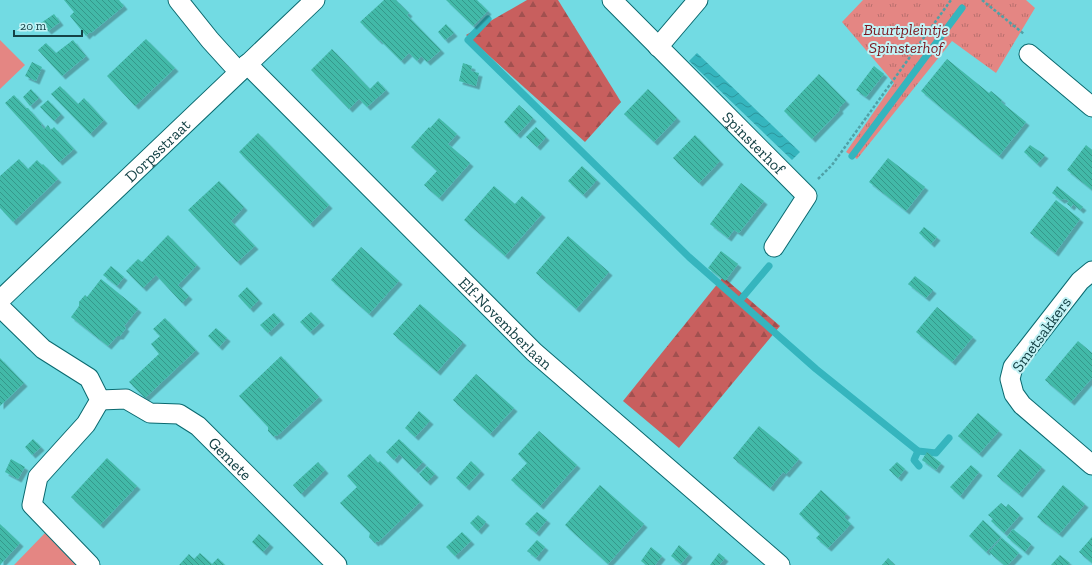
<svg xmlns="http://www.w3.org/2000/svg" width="1092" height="565" font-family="'Zilla Slab',serif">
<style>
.grass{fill:#e48683}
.forest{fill:url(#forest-firs)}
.park{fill:url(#park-tufts)}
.water{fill:url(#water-waves)}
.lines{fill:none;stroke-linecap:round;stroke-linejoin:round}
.stream{stroke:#35b5be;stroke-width:7}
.building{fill:url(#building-back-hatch);filter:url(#shadow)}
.street-casing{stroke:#0a696f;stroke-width:21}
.path{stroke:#4fa1a7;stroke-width:2.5;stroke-dasharray:3 2;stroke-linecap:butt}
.street{stroke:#fff;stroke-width:19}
.labels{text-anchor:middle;stroke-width:4;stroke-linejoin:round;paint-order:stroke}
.park-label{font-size:16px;font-style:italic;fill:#7a1820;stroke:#c3f3f6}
.street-label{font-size:16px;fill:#154246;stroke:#c3f3f6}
</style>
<defs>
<pattern id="forest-firs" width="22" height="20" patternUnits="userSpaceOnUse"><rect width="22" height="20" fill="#c85f5e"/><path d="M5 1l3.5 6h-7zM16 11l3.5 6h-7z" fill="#a1504f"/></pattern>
<pattern id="park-tufts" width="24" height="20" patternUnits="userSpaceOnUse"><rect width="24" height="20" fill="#e48683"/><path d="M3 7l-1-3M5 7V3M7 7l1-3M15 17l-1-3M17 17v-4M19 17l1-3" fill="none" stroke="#b86f6d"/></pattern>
<pattern id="water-waves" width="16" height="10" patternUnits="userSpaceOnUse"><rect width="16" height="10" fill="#35b5be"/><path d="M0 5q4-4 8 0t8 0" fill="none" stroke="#2c959c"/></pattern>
<pattern id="building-back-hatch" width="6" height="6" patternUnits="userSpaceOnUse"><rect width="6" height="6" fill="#42b9a8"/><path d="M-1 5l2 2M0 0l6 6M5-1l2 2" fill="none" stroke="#36988b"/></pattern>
<filter id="shadow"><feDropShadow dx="3.5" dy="3.5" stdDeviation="0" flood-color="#0004"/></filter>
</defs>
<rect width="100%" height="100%" fill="#72dbe3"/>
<g class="grass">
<path d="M0,40L25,65L0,89Z"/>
<path d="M45,533L78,565H14Z"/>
</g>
<g class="forest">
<path d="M527,0H558L621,102L585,142L466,35Z"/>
<path d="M723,277L780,326L679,448L623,401Z"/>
</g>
<path class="park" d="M863,0H1026L1035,8L996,73L952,41L857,159L846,152L894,83L842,22Z"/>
<path class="water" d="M697,53L800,152L792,160L689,61Z"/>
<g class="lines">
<g class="stream">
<path d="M488,19L468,40L689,257L816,369L918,451L936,453L949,438"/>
<path d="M852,156L962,8"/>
<path d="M742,298L769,266"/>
<path d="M918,451L914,460L919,466"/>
</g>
</g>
<g class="building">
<path d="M64,0H119L124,6L91,33L90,32L86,36L70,16L74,12Z"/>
<path d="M384,0H396L409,13L407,15L441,50L427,62L421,56L417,61L409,53L401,61L380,40L379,41L360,22Z"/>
<path d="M446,0H477L488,11L473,26Z"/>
<path d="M54,14L60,22L48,31L41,23Z"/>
<path d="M446,24L454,33L445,40L438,32Z"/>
<path d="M146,39L175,68L135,106L107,76Z"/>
<path d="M73,40L86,56L62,76L38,50L46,43L56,53Z"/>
<path d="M332,49L370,89L378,81L386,90L367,107L359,99L349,109L311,70Z"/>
<path d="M947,59L989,93L991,91L1002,100L1001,102L1026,122L999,156L921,91Z"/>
<path d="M32,62L42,67L36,81L25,76Z"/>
<path d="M463,63L472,66L471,71L479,73L476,86L459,81Z"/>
<path d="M874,66L884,74L866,97L856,90Z"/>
<path d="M819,74L846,101L839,108L840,110L812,139L784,111Z"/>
<path d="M60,86L78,104L84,98L104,120L90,134L51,94Z"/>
<path d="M31,89L39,98L30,106L23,97Z"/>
<path d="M648,89L677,118L654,142L624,114Z"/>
<path d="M14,95L26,108H28L42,124L41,125L44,129L48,125L51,130L54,127L74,149L59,162L5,103Z"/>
<path d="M48,100L61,114L54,121L40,107Z"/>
<path d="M519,105L533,118L517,135L504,122Z"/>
<path d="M439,118L457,134L448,144L470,163L439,198L424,185L437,171L411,147L429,127L430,128Z"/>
<path d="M536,127L546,137L537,147L526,137Z"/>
<path d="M258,133L329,205L310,224L239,152Z"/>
<path d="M695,135L720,161L699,183L673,158Z"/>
<path d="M1030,145L1045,155L1037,164L1024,152Z"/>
<path d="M1086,145L1092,150V190L1067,170Z"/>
<path d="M888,158L925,187L906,211L869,182Z"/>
<path d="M19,159L28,169L37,160L42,165L43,164L58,179L13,222L0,208V176Z"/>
<path d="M582,166L597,180L583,195L568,181Z"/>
<path d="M219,181L244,207L231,221L255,246L237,262L188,210Z"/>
<path d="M741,183L764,201L739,233L734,230L728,238L710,224Z"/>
<path d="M494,186L515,204L522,196L542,214L505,256L464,220Z"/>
<path d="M1057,186L1083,207L1080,210L1073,204L1071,207L1067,204L1069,201L1065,199L1061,200L1052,193Z"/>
<path d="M1056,200L1080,219L1055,253L1030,233Z"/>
<path d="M924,227L937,237L931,244L919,233Z"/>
<path d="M168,235L197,265L178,285L189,296L182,303L156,275L143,288L126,271L138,259L142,262Z"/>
<path d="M568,236L609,272L576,309L536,273Z"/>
<path d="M361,247L399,281L369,314L331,280Z"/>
<path d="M721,251L738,264L725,281L708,268Z"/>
<path d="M111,266L124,277L117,286L103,275Z"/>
<path d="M915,276L933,290L926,298L908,284Z"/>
<path d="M101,279L138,309L124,326L126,328L120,336H117L108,346L71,317L79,306V302L85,295L87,297Z"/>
<path d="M247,287L259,300L250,309L238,296Z"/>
<path d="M420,304L463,342L437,372L393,334Z"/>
<path d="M937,307L973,337L952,362L916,332Z"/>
<path d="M311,312L321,322L310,332L300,322Z"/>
<path d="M274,313L281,321L268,333L260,325Z"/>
<path d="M165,318L196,350L145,398L129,382L159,354L151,344L160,336L153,329Z"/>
<path d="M216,328L227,338L219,347L208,336Z"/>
<path d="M1078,341L1092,353V378L1071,402L1045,380Z"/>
<path d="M281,356L319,397L277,436L275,435L274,437L268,431V427L239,396Z"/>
<path d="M0,358L24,383L0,406Z"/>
<path d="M476,374L514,408L490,434L453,400Z"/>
<path d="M419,411L430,421L415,437L405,428Z"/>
<path d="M978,413L999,431L979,454L958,436Z"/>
<path d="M759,426L799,459L786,474L783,472L770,488L733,458Z"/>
<path d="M539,431L577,465L540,506L511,480L527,463L518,454Z"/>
<path d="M33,439L41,447L32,455L25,447Z"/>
<path d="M399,439L423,462L415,470L399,454L394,460L386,452Z"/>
<path d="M1020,449L1042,467L1019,494L997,476Z"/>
<path d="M927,452L941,463L936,470L922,460Z"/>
<path d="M370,454L378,463L380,461L420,502L378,542L377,541L375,543L369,537L370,533L340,503L357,487L347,476Z"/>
<path d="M107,458L137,486L100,525L71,497Z"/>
<path d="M11,459L25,467L18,479L5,472Z"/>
<path d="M471,461L481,471L466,487L456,478Z"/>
<path d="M318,462L325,470L301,494L293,485Z"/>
<path d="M897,462L905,469L898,478L889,470Z"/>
<path d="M971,465L979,472L960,496L950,487Z"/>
<path d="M427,466L435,474L427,482L419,474Z"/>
<path d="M600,485L644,524L608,564L565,525Z"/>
<path d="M1063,485L1085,504L1059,534L1037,517Z"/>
<path d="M821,490L847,514L844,517L851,524L828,548L816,538L820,534L799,514Z"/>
<path d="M1001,503L1006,507L1008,504L1020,515L1004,533L991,521L993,519L988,515Z"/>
<path d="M537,512L547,520L536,533L525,524Z"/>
<path d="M478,515L486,522L478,531L470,523Z"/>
<path d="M983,520L1001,537L986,552L969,536Z"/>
<path d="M0,524L20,543L0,565Z"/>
<path d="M1013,529L1031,544L1025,552L1007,537Z"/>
<path d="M462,532L471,541L455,556L446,547Z"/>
<path d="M259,534L270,544L263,552L252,542Z"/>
<path d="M1092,537V563L1079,552Z"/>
<path d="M1002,538L1019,553L1008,565H1004L989,552Z"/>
<path d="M537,540L545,547L536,558L527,551Z"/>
<path d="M679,545L689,554L681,564L671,556Z"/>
<path d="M651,547L662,556L655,565H646L641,561Z"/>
<path d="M200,553L212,564L218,558L225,565H179L189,554L194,559Z"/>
<path d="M719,553L725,558L719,565H710Z"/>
<path d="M1060,555L1070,563L1068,565H1051Z"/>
<path d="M888,558L895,565H882Z"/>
</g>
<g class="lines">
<g class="street-casing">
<g id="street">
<path d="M178,0L210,40L239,72"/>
<path id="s1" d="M612,0L807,196L774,247"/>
<path d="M658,47L698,0"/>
<path d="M1029,54L1092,107"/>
<path id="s2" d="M247,64L534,352L780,565"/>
<path d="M1092,271L1080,281L1013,367L1010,379L1014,394L1022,405L1092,465"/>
<path id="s3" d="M0,300L315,0"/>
<path d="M0,307L43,349L89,378L100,400L86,424L38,477L32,505L90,565"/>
<path id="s4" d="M100,400L126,399L150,413L179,414L198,426L337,565"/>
</g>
</g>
<g class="path">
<path d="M982,0L1024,34"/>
<path d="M818,179L832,165L951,0"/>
</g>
<use href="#street" class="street"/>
</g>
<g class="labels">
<g class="park-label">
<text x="906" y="35">Buurtpleintje<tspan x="906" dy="18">Spinsterhof</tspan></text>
</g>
<g class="street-label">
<text dy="6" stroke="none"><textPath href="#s1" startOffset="201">Spinsterhof</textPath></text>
<text dy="6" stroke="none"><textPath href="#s3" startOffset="217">Dorpsstraat</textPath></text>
<text dy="6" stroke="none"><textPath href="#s2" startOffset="366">Elf-Novemberlaan</textPath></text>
<text transform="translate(1041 334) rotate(-54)" y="6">Smetsakkers</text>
<text dy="6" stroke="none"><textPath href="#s4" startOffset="151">Gemete</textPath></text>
</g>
</g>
<path d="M14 30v6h68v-6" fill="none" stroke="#154246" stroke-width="2"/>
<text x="20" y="30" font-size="12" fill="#154246" stroke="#c3f3f6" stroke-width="3" paint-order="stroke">20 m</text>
</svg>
